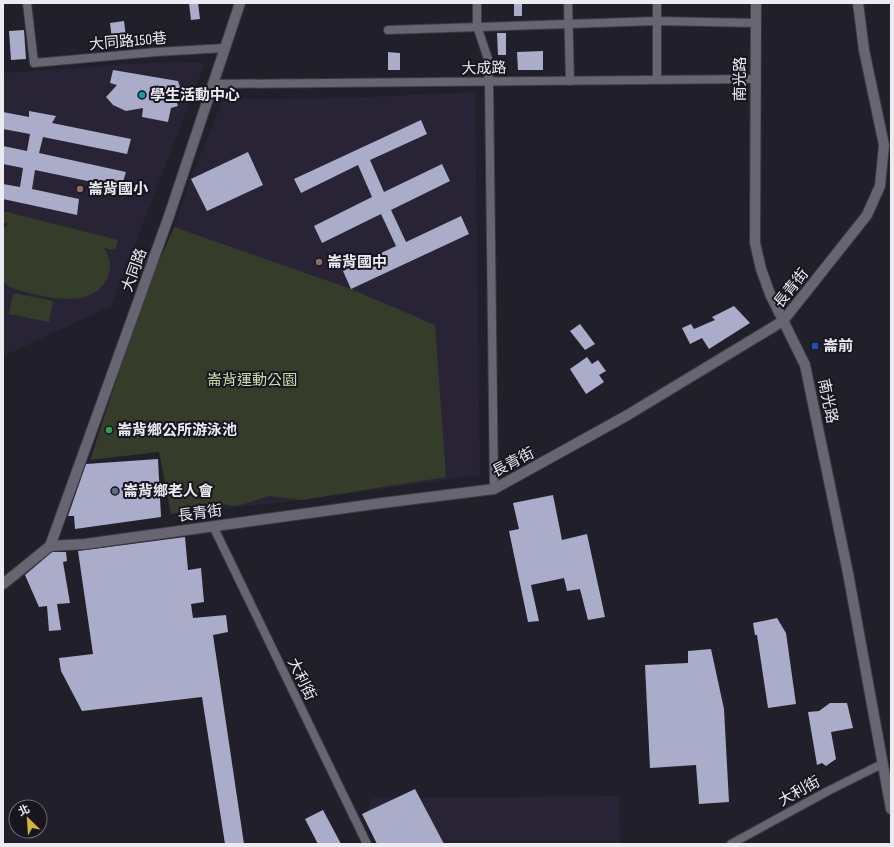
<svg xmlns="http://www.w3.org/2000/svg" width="894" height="847" font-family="'Sofia Sans Condensed','Noto Sans TC',sans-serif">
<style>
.built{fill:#292435}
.green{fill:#353c29}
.building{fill:#aaacca}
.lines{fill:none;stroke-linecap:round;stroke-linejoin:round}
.minor-casing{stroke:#3c3a43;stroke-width:10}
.tertiary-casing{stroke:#3c3a43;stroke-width:12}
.minor{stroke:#686572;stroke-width:8}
.tertiary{stroke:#686572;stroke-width:10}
.culture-dot{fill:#0f9aa8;stroke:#181520;stroke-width:1.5}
.education-dot{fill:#8d6e63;stroke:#181520;stroke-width:1.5}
.transit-dot{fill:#1a4fb4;stroke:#181520;stroke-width:1.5}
.leisure-dot{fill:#2e9e5b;stroke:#181520;stroke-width:1.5}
.service-dot{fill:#5c6f8a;stroke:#181520;stroke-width:1.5}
.labels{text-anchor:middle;stroke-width:4;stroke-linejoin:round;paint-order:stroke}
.street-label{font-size:15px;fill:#ecebf2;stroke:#181520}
.poi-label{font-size:15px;font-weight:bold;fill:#ecebf2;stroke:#181520;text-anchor:start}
.park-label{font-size:15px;fill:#cadfab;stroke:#181520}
</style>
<rect width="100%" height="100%" fill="#211f2a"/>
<g class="built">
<path d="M157,62L205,63L111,306L10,353L3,355V73Z"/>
<path d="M475,92L480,475L302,500L171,514L172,459L132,345L191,179L223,99L345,98Z"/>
<path d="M619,796L620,844H379L365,816L372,798Z"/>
</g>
<g class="green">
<path d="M3,211L118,240L115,250L104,248C110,258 112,267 108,277C95,306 58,300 34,294C23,291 12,290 3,282V230L8,224L3,222Z"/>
<path d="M174,227L351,289L435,325L446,477L302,500L269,496L244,504L235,506L217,503L171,514L159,452L90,460L144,296Z"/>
<path d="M13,293L53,301L49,322L9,314Z"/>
</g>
<g class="building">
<path d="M189,3H198L200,19L191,20Z"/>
<rect x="514" y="3" width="8" height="13"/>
<path d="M124,21L126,37L112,39L110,23Z"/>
<path d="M24,30L26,59L11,60L9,31Z"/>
<path d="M497,33H506V55H498Z"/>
<path d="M543,51V70H518L517,52Z"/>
<path d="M388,52L400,53V70H388Z"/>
<path d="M113,70L178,81L180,87L175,98L178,106L171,108L168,122L142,117L143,108L126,111L113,105L106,97L117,85L110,83Z"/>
<path d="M29,111L56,116L52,123L131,139L127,154L43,137L39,153L126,172L121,188L35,170L32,189L79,199L77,215L3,199V184L20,187L23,168L3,164V146L27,151L30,134L3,129V112L29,117Z"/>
<path d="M421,120L427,134L370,160L384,192L442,164L450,181L391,210L406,242L461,216L469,234L351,289L343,271L396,246L381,214L322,243L314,226L372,197L358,165L301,193L294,179Z"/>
<path d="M248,152L263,185L207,211L191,179Z"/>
<path d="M734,306L750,323L709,349L702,338L690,344L682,328L691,324L694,329L715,320L712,317Z"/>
<path d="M580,324L595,344L585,350L570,331Z"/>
<path d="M587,357L592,364L598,360L606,371L599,375L604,382L586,394L570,369Z"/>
<path d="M158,459L161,517L75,529L74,516H68L86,464Z"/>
<path d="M553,495L562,540L587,534L605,617L588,620L580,589L567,591L564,578L531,585L539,621L528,622L509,531L519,529L513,503Z"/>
<path d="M185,537L188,570L201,568L204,602L191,604L193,618L226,615L228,632L213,635L244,844H225L202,697L82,711L61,671L59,658L93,654L78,551Z"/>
<path d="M52,552H66L67,561L63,562L70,603L57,604L61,630L49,631L47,606L39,607L25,575Z"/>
<path d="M777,618L786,633L796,704L768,708L757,635H755L753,623Z"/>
<path d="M711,649L724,709L729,802L699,804L696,765L650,768L645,665L688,663V651Z"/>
<path d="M830,703H847L853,728L831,732L836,759L826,766L822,763L817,765L808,712L819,711Z"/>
<path d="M415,789L444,844H377L362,814Z"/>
<path d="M323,810L341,844H318L305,819Z"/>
</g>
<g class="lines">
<g class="minor-casing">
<g id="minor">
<path d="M27,3L34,63L156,52L225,48"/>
<path d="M477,3V26L488,59L489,82L494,489"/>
<path d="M568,3L570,81"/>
<path d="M388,30L657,21L756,23"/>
<path d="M657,80V3"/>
<path d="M214,84L754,79"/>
<path d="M213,526L367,844"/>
<path d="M731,844L828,791L882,764"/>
</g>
</g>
<g class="tertiary-casing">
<g id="tertiary">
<path d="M756,3L755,243L761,269L770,294L805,365L848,573L891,809"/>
<path d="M50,546L169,216L240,3"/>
<path d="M3,584L50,546L85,544L382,503L494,489L626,416L783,321L867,215L880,186L884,145L864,50L858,3"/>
</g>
</g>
<use href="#minor" class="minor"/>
<use href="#tertiary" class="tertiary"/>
</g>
<circle class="culture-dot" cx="142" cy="95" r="4"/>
<g class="education-dot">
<circle cx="80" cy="189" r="4"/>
<circle cx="319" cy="262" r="4"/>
</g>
<rect class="transit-dot" x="811" y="342" width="8" height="8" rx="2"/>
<circle class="leisure-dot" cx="109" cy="430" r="4"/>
<circle class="service-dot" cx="115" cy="491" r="4"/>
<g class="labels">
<g class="street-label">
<text transform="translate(128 41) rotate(-5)" y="5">大同路150巷</text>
<text transform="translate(484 68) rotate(-1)" y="5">大成路</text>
<text transform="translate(740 79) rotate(-90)" y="5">南光路</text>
<text transform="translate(134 270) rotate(-70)" y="5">大同路</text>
<text transform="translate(791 288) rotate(-51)" y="5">長青街</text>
<text transform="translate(828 401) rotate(78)" y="5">南光路</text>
<text transform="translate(513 462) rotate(-28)" y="5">長青街</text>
<text transform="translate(200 513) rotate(-8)" y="5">長青街</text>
<text transform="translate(302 679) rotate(64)" y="5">大利街</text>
<text transform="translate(799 791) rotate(-29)" y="5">大利街</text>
</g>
<g class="poi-label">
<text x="150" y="100">學生活動中心</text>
<text x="88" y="194">崙背國小</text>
<text x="327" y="267">崙背國中</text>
<text x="823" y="351">崙前</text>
<text x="117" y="435">崙背鄉公所游泳池</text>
<text x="123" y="496">崙背鄉老人會</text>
</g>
<g class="park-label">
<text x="252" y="385">崙背運動公園</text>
</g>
</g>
<rect width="894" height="847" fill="none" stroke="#ecebf2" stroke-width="8"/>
<g transform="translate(28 819) rotate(335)"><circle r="19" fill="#181520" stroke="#6d6b74"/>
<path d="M0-3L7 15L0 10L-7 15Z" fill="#d1b736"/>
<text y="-6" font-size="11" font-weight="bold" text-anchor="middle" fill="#ecebf2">北</text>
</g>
</svg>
